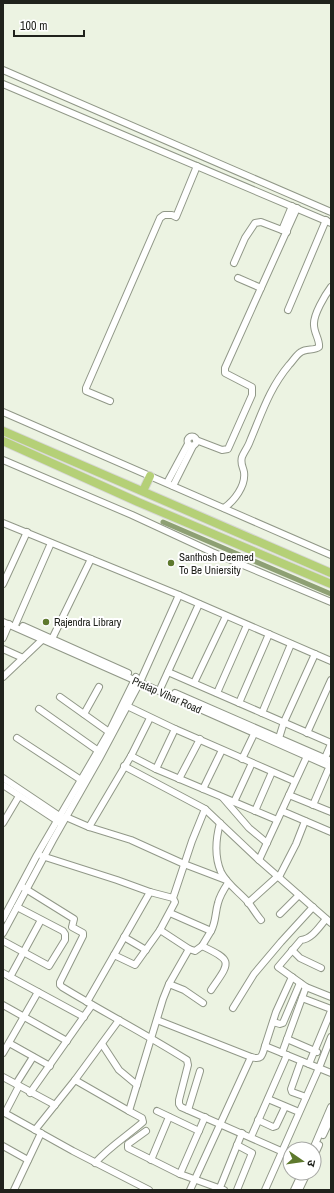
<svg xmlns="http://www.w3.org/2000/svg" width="334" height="1193" font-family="'Archivo Narrow','Noto Sans Devanagari',sans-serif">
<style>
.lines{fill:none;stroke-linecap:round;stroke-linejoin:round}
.canal{stroke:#8ea074;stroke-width:5}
.minor-casing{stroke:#919888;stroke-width:8}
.major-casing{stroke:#d7d7d6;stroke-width:10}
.minor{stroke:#fff;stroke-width:6}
.major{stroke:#b5d077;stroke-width:8}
.poi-dot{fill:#5e792d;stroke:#fff;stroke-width:1.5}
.labels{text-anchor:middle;stroke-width:4;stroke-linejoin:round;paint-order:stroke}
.poi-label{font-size:11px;fill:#20221c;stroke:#fff;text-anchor:start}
.street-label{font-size:11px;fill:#20221c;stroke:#fff}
</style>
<rect width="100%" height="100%" fill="#ecf3e2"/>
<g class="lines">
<path class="canal" d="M163,522L331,594"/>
<g class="minor-casing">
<g id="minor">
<path d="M3,70L331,212"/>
<path d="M3,84L331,223"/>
<path d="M282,230L292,206"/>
<path d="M234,263L245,238L255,223L261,222L287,232"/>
<path d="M238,278L261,288"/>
<path d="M288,310L326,220"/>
<path d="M110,401L86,391V388L160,218L164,215H172L176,217L197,166"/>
<path d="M3,412L331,555"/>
<circle cx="192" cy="441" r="4.5"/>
<path d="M196,440L222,450L228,449L252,395V387L225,373V368L297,208"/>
<path d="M3,460L132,515L212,552L331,602"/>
<path d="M167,483L188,444"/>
<path d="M173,486L193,446"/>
<path d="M224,508C234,501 246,486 244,472C243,467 240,463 242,457C244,452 248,447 250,441C262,413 269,389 289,365C293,361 296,355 301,352C307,348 314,351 319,347C320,340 314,333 314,325C313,315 325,295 331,287"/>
<path d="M3,523L179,595L331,661"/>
<path d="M3,584L27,532"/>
<path d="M3,622L331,767"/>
<path d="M16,623L51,543"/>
<path d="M23,626L128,673"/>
<path d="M3,638L9,624"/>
<path d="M52,639L91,559"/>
<path d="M3,649L23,658"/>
<path d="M168,672L331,743"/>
<path d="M3,677L42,640"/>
<path d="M194,683L226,616"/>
<path d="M161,687L199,604"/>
<path d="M175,693L331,761"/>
<path d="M217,693L247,625"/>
<path d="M60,697L109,732"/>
<path d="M239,703L269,634"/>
<path d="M127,706L175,729L294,781"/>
<path d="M39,709L97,750"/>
<path d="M262,713L291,644"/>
<path d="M84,714L99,687"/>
<path d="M307,733L331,680"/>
<path d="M17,738L81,780"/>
<path d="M279,738L284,722L315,654"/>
<path d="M131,756L156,769L277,820"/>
<path d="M325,758L331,744"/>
<path d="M242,759L254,734"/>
<path d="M124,766L205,809L259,860L308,754"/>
<path d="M156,769L175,729"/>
<path d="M3,778L61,817"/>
<path d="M179,779L200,739"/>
<path d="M3,785L59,822"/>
<path d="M203,789L222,750"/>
<path d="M289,795L331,812"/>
<path d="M223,798L249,828L267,843"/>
<path d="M234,802L252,763"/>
<path d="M313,805L328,770"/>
<path d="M255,811L272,772"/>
<path d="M282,811L331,832"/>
<path d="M66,817L89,827L131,840L184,864L226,880"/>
<path d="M3,823L19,796"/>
<path d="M220,823C216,838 214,856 221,872C227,884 239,892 248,902C252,907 256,914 261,920"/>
<path d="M89,827L131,756L150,718"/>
<path d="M42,856L117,880L150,892L114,955"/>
<path d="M259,860L331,923"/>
<path d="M279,877L296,844L305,821"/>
<path d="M21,886L74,919L72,927L83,933V936L60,982V985L62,987C103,1012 146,1034 187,1060L188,1065L179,1100V1104L181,1107L290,1155"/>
<path d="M150,892L173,898"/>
<path d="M248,903L278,876"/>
<path d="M280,914L299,895"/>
<path d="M3,919L37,855L109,732L136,677"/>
<path d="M326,919C319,927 312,939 301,940L278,967L306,987L331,997"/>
<path d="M160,930L189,949L195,951L202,946L211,931L170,913"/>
<path d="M211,931C216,922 215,913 218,903C220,895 224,889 228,883"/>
<path d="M3,933L53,840L99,759L140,682L179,595"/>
<path d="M124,937L146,950"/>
<path d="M3,941L49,966L65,940V934L63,931L17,907"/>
<path d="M202,946C234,961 230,962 211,990"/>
<path d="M292,950L300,958L321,968"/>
<path d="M3,973L84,1017"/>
<path d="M10,977L41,920"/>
<path d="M169,984L184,990L203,1003"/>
<path d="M302,998L331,1009"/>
<path d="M87,1002L114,955L135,965L160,930L175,902L173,898L192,841L205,809"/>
<path d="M3,1005L67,1041"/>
<path d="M233,1008L254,974L281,942L313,907"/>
<path d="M157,1020L251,1057C262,1060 262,1056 265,1046L331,1073"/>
<path d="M273,1022L280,1024L283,1023L300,983"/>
<path d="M287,1039L317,1052"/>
<path d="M9,1043L50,1066"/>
<path d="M102,1044L119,1070L137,1085"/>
<path d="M265,1046L276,1012L292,977"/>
<path d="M3,1053L38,992"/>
<path d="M282,1053L306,987"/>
<path d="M301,1061L291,1089L292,1092L306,1097"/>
<path d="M309,1064L331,1011"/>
<path d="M3,1077L55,1105"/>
<path d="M75,1080L119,1020"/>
<path d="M16,1084L33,1057"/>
<path d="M30,1093L92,1005"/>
<path d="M268,1099L299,1112"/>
<path d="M188,1110L200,1071"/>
<path d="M157,1111L199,1131"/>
<path d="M3,1112L73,1151L149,1190"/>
<path d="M5,1113L19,1086"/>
<path d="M258,1120L273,1127L276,1126L285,1107"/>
<path d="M35,1130L75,1080L129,1111"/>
<path d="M146,1131L128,1144V1148L180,1174L224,1190"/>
<path d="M323,1135L331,1118"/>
<path d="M251,1137L287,1055"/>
<path d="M237,1145L252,1153L237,1190"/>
<path d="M3,1146L28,1160"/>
<path d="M313,1149L331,1107"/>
<path d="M314,1156L319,1145"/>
<path d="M151,1160L169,1117"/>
<path d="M95,1163C109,1147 127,1136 143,1122L142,1118L129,1111L163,999L169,984L189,949"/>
<path d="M180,1174L205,1117"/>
<path d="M14,1190L41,1133"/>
<path d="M190,1190L251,1057"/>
<path d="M219,1190L242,1133"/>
<path d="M265,1190L319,1068L331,1037"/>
<path d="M294,1190L302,1173"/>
<path d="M299,1190L307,1173"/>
</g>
</g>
<g class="major-casing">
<g id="major">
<path d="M3,431L331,573"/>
<path d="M3,441L138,502L331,584"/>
<path d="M143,491L150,476"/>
</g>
</g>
<use href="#minor" class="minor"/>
<use href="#major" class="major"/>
</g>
<g class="poi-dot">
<circle cx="171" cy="563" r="4"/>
<circle cx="46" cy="622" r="4"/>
</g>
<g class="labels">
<g class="poi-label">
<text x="179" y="561">Santhosh Deemed<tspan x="179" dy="13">To Be Uniersity</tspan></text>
<text x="54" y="626">Rajendra Library</text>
</g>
<g class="street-label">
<text transform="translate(167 695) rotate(24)" y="4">Pratap Vihar Road</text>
</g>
</g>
<rect width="334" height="1193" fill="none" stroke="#20221c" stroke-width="8"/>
<g transform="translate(302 1161) rotate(103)"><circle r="19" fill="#ffffff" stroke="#a6a7a4"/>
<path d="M0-3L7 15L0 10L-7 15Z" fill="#5e792d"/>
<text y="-6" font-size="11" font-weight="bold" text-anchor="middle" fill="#20221c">उ</text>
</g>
<path d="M14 30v6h70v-6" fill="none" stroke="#20221c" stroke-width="2"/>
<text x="20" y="30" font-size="12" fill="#20221c" stroke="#ffffff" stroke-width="3" paint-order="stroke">100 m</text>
</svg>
